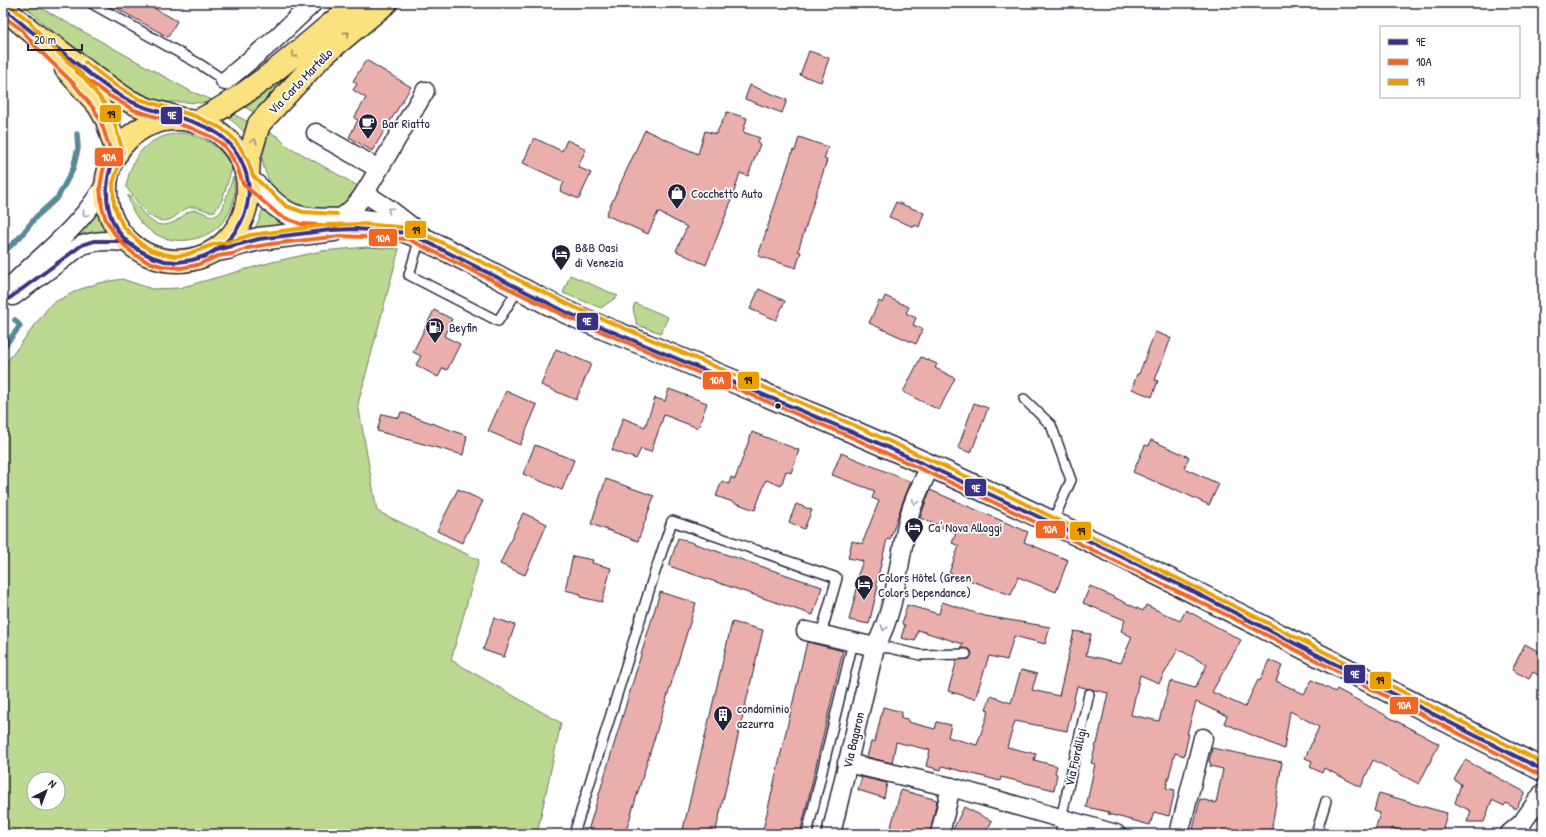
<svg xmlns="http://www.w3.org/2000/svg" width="1546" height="837" font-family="'Patrick Hand',sans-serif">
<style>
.green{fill:#bbd991;stroke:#6e7e66;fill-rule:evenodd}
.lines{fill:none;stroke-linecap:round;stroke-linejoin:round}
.stream{stroke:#588997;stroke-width:5.5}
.building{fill:#ebafab;stroke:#22223b;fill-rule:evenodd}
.lane-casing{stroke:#22223b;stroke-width:12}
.street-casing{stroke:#22223b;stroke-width:21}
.secondary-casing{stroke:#22223b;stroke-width:25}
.primary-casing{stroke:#22223b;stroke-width:25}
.lane{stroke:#fff;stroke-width:9}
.street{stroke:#fff;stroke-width:18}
.secondary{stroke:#fff;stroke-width:22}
.primary{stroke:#fbe180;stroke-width:22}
.bus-1-casing{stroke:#fff;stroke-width:7}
.bus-2-casing{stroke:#fff;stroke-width:7}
.bus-3-casing{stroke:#fff;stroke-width:7}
.bus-1{stroke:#393185;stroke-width:4}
.bus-2{stroke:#f26522;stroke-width:4}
.bus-3{stroke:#ec9f03;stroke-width:4}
.oneway{stroke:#998b61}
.oneway2{stroke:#9c9ca7}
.bus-dot{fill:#22223b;stroke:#fff;stroke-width:1.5}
.labels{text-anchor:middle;stroke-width:3.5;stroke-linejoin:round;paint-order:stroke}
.street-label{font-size:13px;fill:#22223b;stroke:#fff}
.poi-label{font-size:13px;fill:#22223b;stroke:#fff;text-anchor:start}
.line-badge{stroke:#fff;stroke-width:1.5}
.badge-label{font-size:11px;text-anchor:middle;font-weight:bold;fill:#fff}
.pale-badge-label{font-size:11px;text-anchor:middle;font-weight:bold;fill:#111}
</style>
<rect width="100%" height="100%" fill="#fff"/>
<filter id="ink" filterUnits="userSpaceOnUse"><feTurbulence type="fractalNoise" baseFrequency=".025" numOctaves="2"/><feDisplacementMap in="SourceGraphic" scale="8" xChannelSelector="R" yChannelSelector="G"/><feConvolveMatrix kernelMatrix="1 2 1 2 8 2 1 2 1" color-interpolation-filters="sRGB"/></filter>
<g filter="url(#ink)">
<g class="green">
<path d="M21,3H32L192,92L215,101L201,103L184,102H169L153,100L136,93L69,46Z"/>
<path d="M367,4L257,114L239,104L342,22Z"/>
<path d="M228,111L250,123L246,134L235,123L222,114Z"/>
<path d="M267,131L277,136L286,145L358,186C355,192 353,201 347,205C337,212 323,212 311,209C306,208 299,207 293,204C267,190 254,158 267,131Z"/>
<path d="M183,133C206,137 222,147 232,169L222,200L215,211C207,213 200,206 191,207C182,209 177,217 169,220C150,226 136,199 126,187C132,153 149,135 183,133Z"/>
<path d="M233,177C248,244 147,269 128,197V195C143,210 153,237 179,219C184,215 189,210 195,210C206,211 213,223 222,210Z"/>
<path d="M264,205L296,226L253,232L259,220Z"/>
<path d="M99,211L109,232L65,246Z"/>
<path d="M367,247L399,249L358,404L377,511L479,560L451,660L561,723L537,834H3V367L51,304L78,290L99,283L122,279L152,289L179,288L272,262L322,251ZM34,779H58V803H34Z"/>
<path d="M570,275L618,296L601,308L563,293Z"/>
<path d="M635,303L668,317L661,333L637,325L633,309Z"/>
</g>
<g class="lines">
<g class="stream">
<path d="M3,253L20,237L36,217L58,197L73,169L78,148L77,134"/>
<path d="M3,348L20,326L15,320"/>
</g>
</g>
<g class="building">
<path d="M107,3H145L177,21L168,37Z"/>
<path d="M809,51L829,58L821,82L800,75Z"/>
<path d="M366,60L411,87L372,151L349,137L358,120L354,118L366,98L353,90L357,84L353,81Z"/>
<path d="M750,85L787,100L782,113L745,99Z"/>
<path d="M727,112L747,118L743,132L760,138L757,143L760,144L748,176L740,173L729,207L706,265L676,251L687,227L658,212L648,234L606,215L645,130L698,154L705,131L716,134Z"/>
<path d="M799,137L828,147L824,159L827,160L798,251L801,252L796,268L758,256L793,150L795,151Z"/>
<path d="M534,138L562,151L567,140L586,149L578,167L591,173L579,199L560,191L564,182L523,163Z"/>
<path d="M896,202L924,213L919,227L915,225L914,227L889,217Z"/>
<path d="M759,289L785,301L776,320L750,309Z"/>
<path d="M885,296L909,307L906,313L916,318L913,325L923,329L916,344L869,323L879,301L882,303Z"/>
<path d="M434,310L452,319L444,336L460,344L447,370L443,368L438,377L416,365L421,356L413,352Z"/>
<path d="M1155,332L1171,338L1155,380L1158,381L1152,397L1132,389L1137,374H1139Z"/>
<path d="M556,349L591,364L576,400L541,385Z"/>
<path d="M921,357L937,364L935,368L955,378L939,410L903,392Z"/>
<path d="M669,389L707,403L698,428L664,415L651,452L641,449L636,459L612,450L623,418L645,427L655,398L665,401Z"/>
<path d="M506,391L537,405L520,445L488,431Z"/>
<path d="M974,403L988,408L971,453L958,448Z"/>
<path d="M401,412L467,436L463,455L377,431L382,414L399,418Z"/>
<path d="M752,432L799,450L791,473L786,471L781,486L766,480L755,510L716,496L722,481L729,484L731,477L735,479Z"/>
<path d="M1151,440L1189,457L1184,468L1219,484L1209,505L1175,489L1174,490L1133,472L1145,445L1149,446Z"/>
<path d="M535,445L574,460L562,490L523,474Z"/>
<path d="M841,453L911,482L903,501L890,540L887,539L876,585L878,586L869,624L849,620L859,581L856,580L863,561L848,558L852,541L862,544L879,501L872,498L875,491L832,475Z"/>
<path d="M606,479L654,496L638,541L591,524Z"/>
<path d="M458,489L483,501L462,543L437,531Z"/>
<path d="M930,490L1028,532L1024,542L1068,560L1056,592L1018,577L1011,595L949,573L959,546L952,543L956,533L920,518Z"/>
<path d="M796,504L812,510L804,529L789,522Z"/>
<path d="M523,513L547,524L525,575L500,564Z"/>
<path d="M678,538L822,587L813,615L669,566Z"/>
<path d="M573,556L593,560L592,563L611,568L602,602L580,597L581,594L565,590Z"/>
<path d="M1090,586L1143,611L1146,605L1180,621L1186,610L1241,640L1212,692L1245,707L1258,680L1260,681L1269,660L1282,666L1276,681L1304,694L1312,680L1335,692L1337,689L1439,744L1419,784L1373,760L1361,787L1324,768L1322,773L1310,767L1312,761L1305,758L1319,727L1290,711L1284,749L1224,723L1227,716L1196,702L1187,734H1189L1184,756L1175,753L1166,788L1175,790L1169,816L1154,812L1150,825L1108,814L1109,812L1086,807L1095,764L1091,763L1096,744H1097L1108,693L1077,686L1067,731L1015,721L1007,747L1036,754L1034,760L1057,766L1055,773L1057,774L1054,790L1001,777L1000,781L942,766L941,770L926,766L930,750L896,742L892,763L867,757L871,742H875L883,707L902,712L901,718L908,719V722L935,729L937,722L951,725L948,737L977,745L989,710L986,709L991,696L1011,703L1021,670L1037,674L1032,690L1059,696L1074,631L1091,634L1086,655L1121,663L1132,637L1121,631L1125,620L1083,603ZM1178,649L1207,665L1195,688L1170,681L1159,721L1131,715L1140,675L1159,683Z"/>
<path d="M660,592L696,603L625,834H587Z"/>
<path d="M942,602L985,616L1050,627L1045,644L1014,636L1007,660L989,656L975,699L948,691L957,660L969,659L972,654L971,651L969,649L961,648L963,644L918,630L915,641L901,638L905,625L902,624L907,605L939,614Z"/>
<path d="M494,618L515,625L504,657L483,650Z"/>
<path d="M732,622L763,630L715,834H682Z"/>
<path d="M807,642L843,651L800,834H762Z"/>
<path d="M1525,644L1543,654V678L1533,672L1529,679L1512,670Z"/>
<path d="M1212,748L1282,762L1271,834H1192L1200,799L1216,803L1223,769L1210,766L1211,763L1209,762Z"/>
<path d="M1465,760L1525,792L1516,809L1506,803L1504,806L1492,800L1484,822H1467L1471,811L1455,803L1461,784L1454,780Z"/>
<path d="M862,777L887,783L884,798L858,790Z"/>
<path d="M901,790L937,800L930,834H889Z"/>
<path d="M1379,793L1410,802V803L1447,813L1442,834L1425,830L1424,834H1415L1392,828L1391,834H1374L1380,813L1374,811Z"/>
<path d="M964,807L992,821L985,834H951Z"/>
</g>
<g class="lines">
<g class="lane-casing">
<g id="lane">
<path d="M91,3L201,65L225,81"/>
<path d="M420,238L409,275L498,321L519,288"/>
<path d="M1024,399L1051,425L1071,480L1052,523"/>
<path d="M875,647L890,648L920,655L966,654"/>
<path d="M574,834L653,578L672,521L837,578L821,634"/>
<path d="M807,834L853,642"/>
<path d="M1060,834L1062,827L1061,819L1089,694"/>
<path d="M1316,834L1326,801"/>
</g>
</g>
<g class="street-casing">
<g id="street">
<path d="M225,81L273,41L313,3"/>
<path d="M316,133L379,169"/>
<path d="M367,189L425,91"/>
<path d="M338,220C351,211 359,203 367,189L369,196L389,209L420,233"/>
<path d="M3,296C15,280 30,268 45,254C69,232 91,210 107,181"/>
<path d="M13,296L82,245C98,240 113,240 129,243"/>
<path d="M806,631L875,647L831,834"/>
<path d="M875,647C897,608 898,560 909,517C913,500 923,482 930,466"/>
<path d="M847,763L951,787L1116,834"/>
<path d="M940,834L951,787"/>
<path d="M1179,834L1203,738"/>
<path d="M1509,834L1522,823L1543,793"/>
</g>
</g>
<g class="secondary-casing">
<g id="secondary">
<path d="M248,180C263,190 274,208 292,215C310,222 330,219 349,220C372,220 391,225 412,234C465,257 514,287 566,312C592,324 619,334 646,345C695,365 743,385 792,406C1049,512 1295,644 1543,770"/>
<path d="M217,250L228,248L243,243L259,239L334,230"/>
</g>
</g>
<g class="primary-casing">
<g id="primary">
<path d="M3,8L42,40L53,46L86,71L127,100L147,109L176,117"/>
<path d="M66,69L99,106L107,120L117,153"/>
<circle cx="177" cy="190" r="71"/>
<path d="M196,122C256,92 305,45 356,3"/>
<path d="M248,176L249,158L259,124L322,56L386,3"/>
</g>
</g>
<use href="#lane" class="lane"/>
<use href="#street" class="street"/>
<use href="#secondary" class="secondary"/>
<use href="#primary" class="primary"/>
<g class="bus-1-casing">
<g id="bus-1">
<path d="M3,8C16,18 27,29 41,39C47,43 55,46 61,51C80,66 98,82 119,95C161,122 221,112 243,165C249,178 250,193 247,206C241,230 225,247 203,257"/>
<path d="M117,153C101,183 103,221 130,244C137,250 145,253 152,257"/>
<path d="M3,303L82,245L94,241H119L129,243L140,251L152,257L165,261L178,262L192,260L205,256L217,250L259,239L331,230L356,229L409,233L568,313L876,442L1052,523L1192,591L1543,770"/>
</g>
</g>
<g class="bus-2-casing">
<g id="bus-2">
<path d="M3,16L22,30L35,46L73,83L94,109L101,122L111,152L103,170L100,187L102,207L106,220L114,233L123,244L134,254L146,261L161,266L181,268L197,265L218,256L232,254L248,248L271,244L340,236L408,239L569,318L851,437L1004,507L1235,619L1540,775"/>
<path d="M77,72L108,95L134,110L191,128L214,138L223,145L230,154L237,166L243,184L280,216L301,224L337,226"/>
</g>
</g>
<g class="bus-3-casing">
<g id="bus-3">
<path d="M7,3L30,22L43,38L82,75L104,103L113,118L123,152L113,183L114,204L118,216L123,226L141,244L151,250L163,254L175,256L185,255L215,244L228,242L251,235L328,225L362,224L412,228L574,307L856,426L1009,496L1240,609L1543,763"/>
<path d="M85,62L115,85L139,99L195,116L221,128L231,136L240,147L248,161L253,176L286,206L303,212L337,214"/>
</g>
</g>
<use href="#bus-1" class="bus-1"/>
<use href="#bus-2" class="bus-2"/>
<use href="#bus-3" class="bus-3"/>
</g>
<defs><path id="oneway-chevron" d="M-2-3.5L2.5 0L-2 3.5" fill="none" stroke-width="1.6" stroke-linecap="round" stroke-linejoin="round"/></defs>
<g class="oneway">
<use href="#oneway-chevron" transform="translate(347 34) rotate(-40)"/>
<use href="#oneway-chevron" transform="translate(294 55) rotate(140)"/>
<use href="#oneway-chevron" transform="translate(254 141) rotate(-73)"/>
</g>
<g class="oneway2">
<use href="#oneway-chevron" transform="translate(390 210) rotate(-145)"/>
<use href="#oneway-chevron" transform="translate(85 214) rotate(130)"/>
<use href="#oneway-chevron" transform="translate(915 502) rotate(113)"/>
<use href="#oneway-chevron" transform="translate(884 628) rotate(108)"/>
</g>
</g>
<defs>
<g id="cafe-pin" transform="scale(1)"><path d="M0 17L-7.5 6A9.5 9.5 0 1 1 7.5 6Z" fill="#22223b" stroke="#fff"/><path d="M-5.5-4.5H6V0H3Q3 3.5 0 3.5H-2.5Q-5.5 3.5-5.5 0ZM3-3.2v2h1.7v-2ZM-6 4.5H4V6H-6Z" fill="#fff"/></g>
<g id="shop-pin" transform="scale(1)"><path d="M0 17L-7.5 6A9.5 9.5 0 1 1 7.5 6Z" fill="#22223b" stroke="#fff"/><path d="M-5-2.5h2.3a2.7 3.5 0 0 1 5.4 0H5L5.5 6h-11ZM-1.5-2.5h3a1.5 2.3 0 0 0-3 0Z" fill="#fff"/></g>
<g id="hotel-pin" transform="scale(1)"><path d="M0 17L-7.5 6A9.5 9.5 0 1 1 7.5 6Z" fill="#22223b" stroke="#fff"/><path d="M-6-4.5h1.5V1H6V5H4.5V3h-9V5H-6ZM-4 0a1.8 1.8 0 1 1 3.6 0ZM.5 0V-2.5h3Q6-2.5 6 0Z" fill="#fff"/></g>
<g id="fuel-pin" transform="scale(1)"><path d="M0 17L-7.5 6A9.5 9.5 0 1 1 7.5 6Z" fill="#22223b" stroke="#fff"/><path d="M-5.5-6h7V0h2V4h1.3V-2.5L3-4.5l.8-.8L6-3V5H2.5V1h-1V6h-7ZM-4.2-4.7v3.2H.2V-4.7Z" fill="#fff"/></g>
<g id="building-pin" transform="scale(1)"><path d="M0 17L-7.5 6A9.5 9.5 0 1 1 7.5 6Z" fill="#22223b" stroke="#fff"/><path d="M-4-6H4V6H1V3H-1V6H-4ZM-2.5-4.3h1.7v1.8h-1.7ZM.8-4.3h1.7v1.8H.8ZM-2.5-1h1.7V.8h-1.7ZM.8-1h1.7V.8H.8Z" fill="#fff"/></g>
</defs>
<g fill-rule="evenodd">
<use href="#cafe-pin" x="368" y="123"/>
<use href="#shop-pin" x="677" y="193"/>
<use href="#hotel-pin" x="561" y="254"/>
<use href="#fuel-pin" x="435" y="327"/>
<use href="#hotel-pin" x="914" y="527"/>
<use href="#hotel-pin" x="864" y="584"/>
<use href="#building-pin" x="723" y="715"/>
</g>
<circle class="bus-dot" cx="778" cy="406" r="3.5"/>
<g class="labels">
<g class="street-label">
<text transform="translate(300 81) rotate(-46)" y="5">Via Carlo Martello</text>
<text transform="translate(853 740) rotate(-77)" y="5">Via Bagaron</text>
<text transform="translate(1075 757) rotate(-77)" y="5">Via Fiordiligi</text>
</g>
<g class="poi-label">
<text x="382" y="128">Bar Riatto</text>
<text x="691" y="198">Cocchetto Auto</text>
<text x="575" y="252">B&amp;B Oasi<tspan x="575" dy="15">di Venezia</tspan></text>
<text x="449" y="332">Beyfin</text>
<text x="928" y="532">Ca' Nova Alloggi</text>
<text x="878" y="582">Colors Hôtel (Green<tspan x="878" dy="15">Colors Dependance)</tspan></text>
<text x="737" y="713">condominio<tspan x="737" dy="15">azzurra</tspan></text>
</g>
</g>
<g class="line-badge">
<rect x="99" y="104" width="23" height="19" rx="4" fill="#ec9f03"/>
<rect x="160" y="106" width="23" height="19" rx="4" fill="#393185"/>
<rect x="94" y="147" width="30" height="20" rx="4" fill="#f26522"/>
<rect x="404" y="220" width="23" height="19" rx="4" fill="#ec9f03"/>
<rect x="368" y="228" width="30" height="19" rx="4" fill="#f26522"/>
<rect x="576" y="312" width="23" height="19" rx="4" fill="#393185"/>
<rect x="702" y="371" width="30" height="19" rx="4" fill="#f26522"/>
<rect x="737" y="371" width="23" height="19" rx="4" fill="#ec9f03"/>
<rect x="964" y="478" width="23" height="19" rx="4" fill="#393185"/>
<rect x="1035" y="520" width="31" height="19" rx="4" fill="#f26522"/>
<rect x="1069" y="521" width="23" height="20" rx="4" fill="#ec9f03"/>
<rect x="1343" y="664" width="23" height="20" rx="4" fill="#393185"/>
<rect x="1369" y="671" width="23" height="19" rx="4" fill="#ec9f03"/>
<rect x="1389" y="696" width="30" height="19" rx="4" fill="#f26522"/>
</g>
<g class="badge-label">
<text x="172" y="119">9E</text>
<text x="109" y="161">10A</text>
<text x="383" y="242">10A</text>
<text x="587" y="325">9E</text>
<text x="717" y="384">10A</text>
<text x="976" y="492">9E</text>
<text x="1050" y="533">10A</text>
<text x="1355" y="678">9E</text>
<text x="1404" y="709">10A</text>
</g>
<g class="pale-badge-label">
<text x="111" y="118">19</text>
<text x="416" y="234">19</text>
<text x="748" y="384">19</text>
<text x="1081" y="535">19</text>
<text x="1380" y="684">19</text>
</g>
<rect width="1546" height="837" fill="none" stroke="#fff" stroke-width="16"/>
<rect x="8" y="8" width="1530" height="821" fill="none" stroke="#22223b" stroke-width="1.5" filter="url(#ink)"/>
<rect x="1380" y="26" width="140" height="72" fill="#ffffff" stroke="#a7a7b1"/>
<rect x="1388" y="39" width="20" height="6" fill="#393185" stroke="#a7a7b1"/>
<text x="1416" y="46" font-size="12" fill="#22223b">9E</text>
<rect x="1388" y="59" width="20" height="6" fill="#f26522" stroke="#a7a7b1"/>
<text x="1416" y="66" font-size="12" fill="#22223b">10A</text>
<rect x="1388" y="79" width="20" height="6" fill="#ec9f03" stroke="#a7a7b1"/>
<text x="1416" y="86" font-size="12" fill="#22223b">19</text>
<g transform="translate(46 791) rotate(42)"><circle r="19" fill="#ffffff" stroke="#a7a7b1"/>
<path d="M0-3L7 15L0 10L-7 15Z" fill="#22223b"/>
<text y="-6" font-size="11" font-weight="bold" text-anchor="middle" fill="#22223b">N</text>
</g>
<path d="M28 44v6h54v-6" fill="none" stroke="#22223b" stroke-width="2"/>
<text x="34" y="44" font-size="12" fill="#22223b" stroke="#ffffff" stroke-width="3" paint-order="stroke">20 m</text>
</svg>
